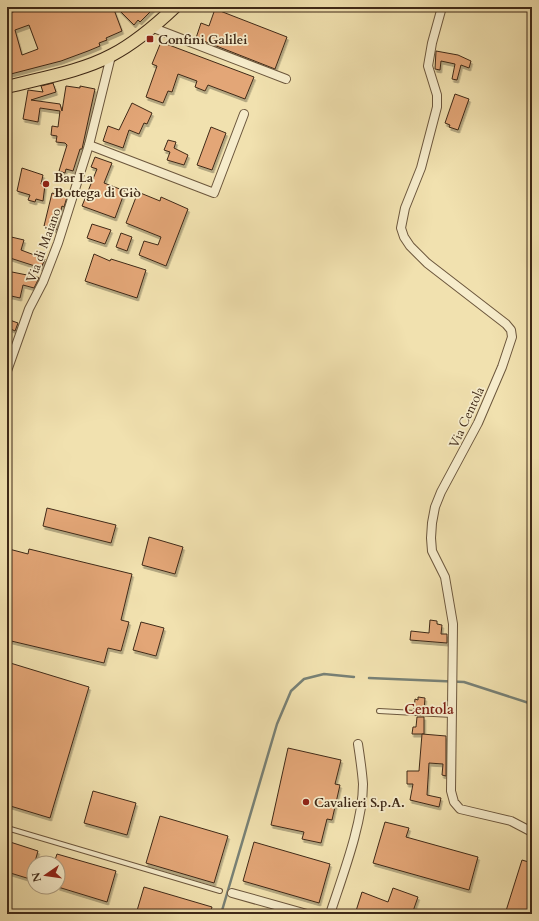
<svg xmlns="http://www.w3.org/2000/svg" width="539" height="921" font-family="Cardo,serif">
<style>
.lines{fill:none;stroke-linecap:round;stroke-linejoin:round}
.stream{stroke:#788176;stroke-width:2.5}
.building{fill:#e3a677;stroke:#3f2917;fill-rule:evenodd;filter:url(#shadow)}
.lane-casing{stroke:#6c573d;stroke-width:6}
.street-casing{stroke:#6c573d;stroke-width:10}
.primary-casing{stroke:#3f2917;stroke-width:14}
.lane{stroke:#f6eccb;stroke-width:4}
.street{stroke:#f6eccb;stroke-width:8}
.primary{stroke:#f1e1af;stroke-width:12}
.poi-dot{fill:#8f2418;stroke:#f6eccb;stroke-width:1.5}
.labels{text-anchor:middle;stroke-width:3.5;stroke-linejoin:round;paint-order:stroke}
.poi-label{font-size:13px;font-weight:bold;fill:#3f2917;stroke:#f6eccb;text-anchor:start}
.street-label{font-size:13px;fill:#3f2917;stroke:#f6eccb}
.neighbourhood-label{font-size:14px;font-weight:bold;fill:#7a1f14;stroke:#f6eccb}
</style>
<defs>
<filter id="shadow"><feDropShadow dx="1.5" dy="3" stdDeviation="0" flood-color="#0004"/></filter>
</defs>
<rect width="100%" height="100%" fill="#f1e1af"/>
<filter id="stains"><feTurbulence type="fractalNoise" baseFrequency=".005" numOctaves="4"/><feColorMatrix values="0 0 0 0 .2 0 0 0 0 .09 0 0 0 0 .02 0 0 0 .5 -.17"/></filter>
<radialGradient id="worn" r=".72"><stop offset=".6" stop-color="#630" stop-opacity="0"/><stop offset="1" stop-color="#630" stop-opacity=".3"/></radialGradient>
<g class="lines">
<g class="stream">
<path d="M369,678L464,682L532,704"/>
<path d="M221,914L277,724L291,691L304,679L324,674L354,677"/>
</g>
</g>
<g class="building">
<path d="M27,7H113L122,31L106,38L107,40L99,43L100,46L88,51L61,61L7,75V14ZM29,25L38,49L22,55L15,30Z"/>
<path d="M122,7H155L140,22L138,20L134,25L119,10Z"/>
<path d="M215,9L287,37L275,69L196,38L201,23L209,26Z"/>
<path d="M161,42L254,77L245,99L208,85L205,91L195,87L197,81L178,74L172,92L168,91L163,103L146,97L157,66L152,64Z"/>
<path d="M436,51L458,55L471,61L469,68L461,65L457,80L452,79L455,64L441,61L440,70L435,69Z"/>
<path d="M53,83L56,92L31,100L60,104L62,111L66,86L80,88V86L95,89L82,149H80L73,171L66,169L65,173L59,171L67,145L65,143L56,142L57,136L51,135L52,126L58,127L60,111L40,108L38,122L23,119L28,90L43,92L41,86Z"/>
<path d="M455,94L469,99L458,130L449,127L450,125L445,123Z"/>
<path d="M132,103L152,113L147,124L144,123L139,134L129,130L123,148L103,141L108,126L119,130Z"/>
<path d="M211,127L226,133L212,170L197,165Z"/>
<path d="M168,140L176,142L174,148L188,155L184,165L167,160L170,152L164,150Z"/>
<path d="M95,157L112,163L104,183L125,191L115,218L82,206L97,169L91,167Z"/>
<path d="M22,168L43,175L41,184L45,185L43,201L36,199L35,202L28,200L30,195L17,191Z"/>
<path d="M138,192L160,201L161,197L188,209L166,266L139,255L144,241L158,245L161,237L126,223Z"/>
<path d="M52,193L67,197L64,207L62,206L56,230L44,226Z"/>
<path d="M92,224L111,230L105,244L87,238Z"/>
<path d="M121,233L132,237L127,251L116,247Z"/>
<path d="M7,236L24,240L21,250L45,259L41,268L7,257Z"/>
<path d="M94,254L110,261L111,259L146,270L137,298L85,281Z"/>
<path d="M7,271L37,277L39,278L34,288L23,285L20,298L7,295Z"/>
<path d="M7,319L18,323L15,331L7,327Z"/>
<path d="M47,508L116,525L111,543L43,526Z"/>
<path d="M149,537L183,547L175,574L142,565Z"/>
<path d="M9,549L28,554L29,549L132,574L121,620L129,622L121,651L108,648L104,663L7,640V557Z"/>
<path d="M430,620L437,621V624L442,625L441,634H447V643L410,640L411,631L429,633Z"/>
<path d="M141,622L164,628L156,656L133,650Z"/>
<path d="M7,662L89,687L50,818L7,805Z"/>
<path d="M418,697L425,698L424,710L414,709L415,699L418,700Z"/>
<path d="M417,717H424V734H412L413,727H416Z"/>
<path d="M422,734L446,736V776L442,775L443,764L429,763L427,795L441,798L439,807L410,800L413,784H407V771H419Z"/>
<path d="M288,748L341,760L335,784L340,785L332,820L327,819L321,843L302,839L304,832L271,825Z"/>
<path d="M93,791L136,803L127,835L84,823Z"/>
<path d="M160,816L228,836L214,883L146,863Z"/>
<path d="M385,822L409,828L406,837L478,857L469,890L373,863Z"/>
<path d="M7,841L38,851L30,879L7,872Z"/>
<path d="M254,842L330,864L319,903L243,881Z"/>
<path d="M57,854L116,871L107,902L58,887V863H54Z"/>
<path d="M522,860L532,863V914H505Z"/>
<path d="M144,887L212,907L210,914H136Z"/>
<path d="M393,888L418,897L412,914H355L362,892L388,902Z"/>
</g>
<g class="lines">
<g class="lane-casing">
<g id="lane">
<path d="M379,711L452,715"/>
<path d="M7,828L220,891"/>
</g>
</g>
<g class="street-casing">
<g id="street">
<path d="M442,7L432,43L428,66L437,95V107L421,168L405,208L401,228L404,237L410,246L427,263L506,324L511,330L512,337L502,367L478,423L441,492L435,507L432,523L431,538L432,551L445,577L453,624L451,791L454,802L460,809L511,821L532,832"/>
<path d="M151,27L286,79"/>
<path d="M89,145L214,193L244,114"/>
<path d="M7,371L29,309L43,282L58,243L89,145L111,56"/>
<path d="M232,893L307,914"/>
<path d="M330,914C342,877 363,823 363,784C362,771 360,757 358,744"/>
</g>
</g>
<g class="primary-casing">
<path id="primary" d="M7,87C41,78 80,72 112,55C135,43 156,25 175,7"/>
</g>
<use href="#lane" class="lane"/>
<use href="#street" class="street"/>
<use href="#primary" class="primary"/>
</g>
<g class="poi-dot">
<rect x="146" y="35" width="8" height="8" rx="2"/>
<circle cx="46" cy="184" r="4"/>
<circle cx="306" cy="802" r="4"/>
</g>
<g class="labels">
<g class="poi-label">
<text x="158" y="44">Confini Galilei</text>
<text x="54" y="182">Bar La<tspan x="54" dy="15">Bottega di Giò</tspan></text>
<text x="314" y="807">Cavalieri S.p.A.</text>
</g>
<g class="street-label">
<text transform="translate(43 245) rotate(-70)" y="5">Via di Maiano</text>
<text transform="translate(466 417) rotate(-65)" y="5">Via Centola</text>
</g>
<g class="neighbourhood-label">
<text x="429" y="714">Centola</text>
</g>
</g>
<rect width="539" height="921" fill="none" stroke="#f1e1af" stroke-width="24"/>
<rect x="8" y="8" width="523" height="905" fill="none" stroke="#3f2917" stroke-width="2"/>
<rect x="12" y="12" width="515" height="897" fill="none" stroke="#3f2917"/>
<g transform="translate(46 875) rotate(257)"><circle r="19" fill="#f6eccb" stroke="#ad9e83"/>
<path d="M0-3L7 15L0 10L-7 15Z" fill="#8f2418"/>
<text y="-6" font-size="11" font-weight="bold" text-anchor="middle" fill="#3f2917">N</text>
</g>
<rect width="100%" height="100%" filter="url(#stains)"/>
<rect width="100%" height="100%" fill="url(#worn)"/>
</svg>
